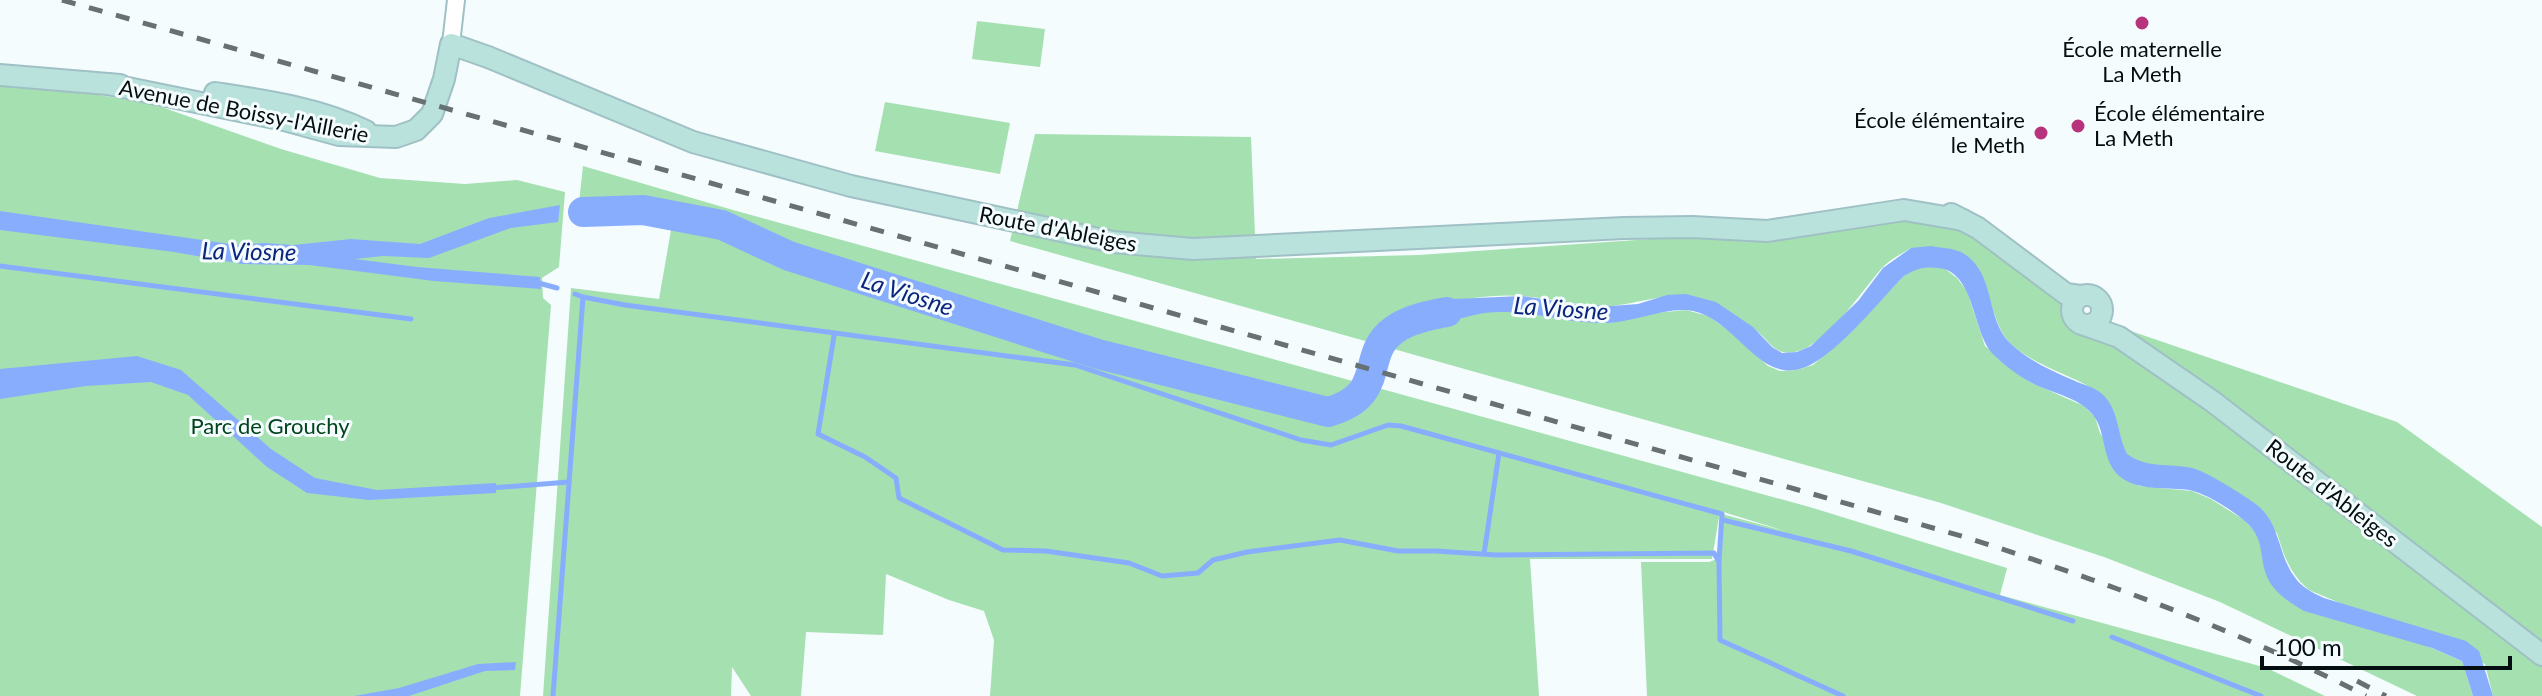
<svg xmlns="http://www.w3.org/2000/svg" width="2542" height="696" font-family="Lato,sans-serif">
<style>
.green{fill:#a5e0b1}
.water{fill:#89adfd}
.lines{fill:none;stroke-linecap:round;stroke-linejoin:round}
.stream{stroke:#89adfd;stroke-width:5}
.river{stroke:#89adfd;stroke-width:30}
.tertiary-casing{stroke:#9fc0c5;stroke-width:20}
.secondary-casing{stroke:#9fc0c5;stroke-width:24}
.tertiary{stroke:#fff;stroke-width:16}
.secondary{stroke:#bae2dc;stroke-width:20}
.rail{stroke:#677072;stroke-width:5;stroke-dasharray:14 14;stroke-linecap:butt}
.poi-dot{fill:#b7347c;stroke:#f5fcfd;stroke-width:3}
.labels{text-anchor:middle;stroke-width:6;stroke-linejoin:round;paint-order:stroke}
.poi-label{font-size:22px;fill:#040e10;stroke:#f5fcfd}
.street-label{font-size:22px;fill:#040e10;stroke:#f5fcfd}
.park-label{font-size:22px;fill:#01441c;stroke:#f5fcfd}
.water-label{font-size:24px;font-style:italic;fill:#0b247d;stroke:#f5fcfd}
</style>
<rect width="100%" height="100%" fill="#f5fcfd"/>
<g class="green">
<path d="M977,21L1045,29L1040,67L972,59Z"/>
<path d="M0,85L81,92L153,104L281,149L380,178L465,184L517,180L565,192L559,267L542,278L543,298L551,305L520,696H0Z"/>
<path d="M885,102L1010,123L1000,174L875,151Z"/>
<path d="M1035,134L1251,137L1256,259L1419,255L1767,231L1881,205L1961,226L2084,315L2397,422L2542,527V696H2493L2485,664L2309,590C2290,574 2284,556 2277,533L2156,466L2138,463L2126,454C2118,437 2120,418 2108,402C2090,378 2034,369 2008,341C1994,325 1989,288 1977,266L1911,248C1901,254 1889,260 1881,269C1861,292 1826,346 1795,352C1772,357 1768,336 1751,327C1734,317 1691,303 1672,297C1664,295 1626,305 1612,306C1582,307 1552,298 1522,296C1482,293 1435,303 1397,319L1425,326L1486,312H1518L1576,321L1686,310L1708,316L1728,330L1768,366L1780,371L1797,370L1813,365L1841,341L1904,276L1915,269L1930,267L1944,268L1957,278L1967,291L1985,346L2030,382L2084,406L2095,417L2100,433L2139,486L2192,491L2211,499L2244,520L2258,534L2268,578L2462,661L2473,696H2417L2220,602L2104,557L1941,503L1010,241Z"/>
<path d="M583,166L733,210L1813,508L2007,568L2000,595L2267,668L2325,696H1647L1641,562H1709L1717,559L1722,514L1785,531L1720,511L1712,559H1530L1539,696H990L994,640L984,611L949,600L886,574L883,635L806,632L801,696H751L732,667L731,696H543L571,288L659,299L674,213L643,206L579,203Z"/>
</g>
<g class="water">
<path d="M560,205L558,222L511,228L429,258L383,256L355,259L417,267L540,277L541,289L434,281L309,265L242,264L174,252L0,230V211L237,245L264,243L293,245L351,239L420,244L489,218Z"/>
<path d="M1931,246C1940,248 1953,248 1961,252C1996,270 1985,319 2010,343C2028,360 2050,370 2073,380C2081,384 2094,387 2101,393C2120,409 2117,435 2127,454C2148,469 2169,463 2192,468C2204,470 2247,497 2257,505C2280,523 2278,554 2294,576C2301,587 2313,593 2324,598L2466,641L2479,651L2493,696H2473L2462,661L2432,648L2304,611C2290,603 2275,593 2268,579C2258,558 2266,541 2247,523C2232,510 2208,494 2189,490C2168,487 2142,491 2123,479C2100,463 2108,434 2093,415C2080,398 2052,393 2034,384C2020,377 2005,366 1994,355C1972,335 1976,271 1938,268C1924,266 1915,269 1904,276C1879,301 1832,361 1800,369C1755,381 1733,313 1686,310C1660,309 1633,322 1607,323C1566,324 1526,308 1485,313C1468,315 1440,326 1426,326C1417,326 1405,321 1396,319L1453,299L1522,296L1576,304L1611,306L1638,304L1667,295L1686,294L1716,302L1753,327L1772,347L1782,353L1797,352L1811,346L1858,301L1883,268L1911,248Z"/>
<path d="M137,356L181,370L271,449L315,478L377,490L496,483V493L369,500L307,493L267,467L188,395L151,382L86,386L0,399V369Z"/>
<path d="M516,662L515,670L485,671L409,696H354L399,688L478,664Z"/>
</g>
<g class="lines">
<g class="stream">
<path d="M0,266L411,319"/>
<path d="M535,282L557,288"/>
<path d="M583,297L625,305L1075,365L1301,440L1331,445L1388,425L1401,426L1722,514L1719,561"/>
<path d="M834,336L818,434L865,457L896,478L899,498L1003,550L1046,551L1129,563L1162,576L1198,573L1213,560L1247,552L1340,540L1398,551H1436L1496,555L1714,553L1719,562L1720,640L1843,696"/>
<path d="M490,488L569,482"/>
<path d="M1723,520L1851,551L2073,621"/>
<path d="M1484,554L1499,453"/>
<path d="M2112,637L2261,696"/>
<path d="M553,696L583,297L575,294"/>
</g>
<path class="river" d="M583,212L643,210L722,225L789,256L1098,354L1328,412C1389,395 1359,355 1394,330C1409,319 1429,315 1447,312"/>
<g class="tertiary-casing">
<path id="tertiary" d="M451,44L456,0"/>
</g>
<g class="secondary-casing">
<g id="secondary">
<path d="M0,75L120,85"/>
<path d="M108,84L284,120L339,135L396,137L416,130L432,114L444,79L451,44L488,57L693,142L851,186L1113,242L1193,249L1624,228L1692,227L1767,231L1904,210L1963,220"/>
<path d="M215,93C267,101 318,108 366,131"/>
<path d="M1951,214L1978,228L2066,294L2080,296"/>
<circle cx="2087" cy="310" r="15"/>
<path d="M2085,325L2119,337L2212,401L2542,655"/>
</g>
</g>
<use href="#tertiary" class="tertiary"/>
<use href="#secondary" class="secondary"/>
<g class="rail">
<path d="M62,0L1965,537C2102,581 2238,630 2366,696"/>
<path d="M2357,681L2386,696"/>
</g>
</g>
<g class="poi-dot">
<circle cx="2142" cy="23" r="8"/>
<circle cx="2078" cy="126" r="8"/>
<circle cx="2041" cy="133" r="8"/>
</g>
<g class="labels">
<g class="poi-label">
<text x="2142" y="57">École maternelle<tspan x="2142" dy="25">La Meth</tspan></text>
<text x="2094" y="121" text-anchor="start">École élémentaire<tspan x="2094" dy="25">La Meth</tspan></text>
<text x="2025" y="128" text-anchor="end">École élémentaire<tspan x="2025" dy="25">le Meth</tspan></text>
</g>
<g class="street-label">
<text transform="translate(244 111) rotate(11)" y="8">Avenue de Boissy-l'Aillerie</text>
<text transform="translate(1058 229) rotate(11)" y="8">Route d'Ableiges</text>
<text transform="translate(2332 493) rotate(38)" y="8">Route d'Ableiges</text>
</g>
<g class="park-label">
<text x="270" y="434">Parc de Grouchy</text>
</g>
<g class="water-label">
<text transform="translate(249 252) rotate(1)" y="8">La Viosne</text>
<text transform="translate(907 294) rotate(18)" y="8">La Viosne</text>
<text transform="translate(1561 309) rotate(4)" y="8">La Viosne</text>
</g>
</g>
<path d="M2262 656v12h248v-12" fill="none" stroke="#040e10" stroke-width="4"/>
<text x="2274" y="656" font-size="24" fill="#040e10" stroke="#f5fcfd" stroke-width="6" paint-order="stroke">100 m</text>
</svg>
